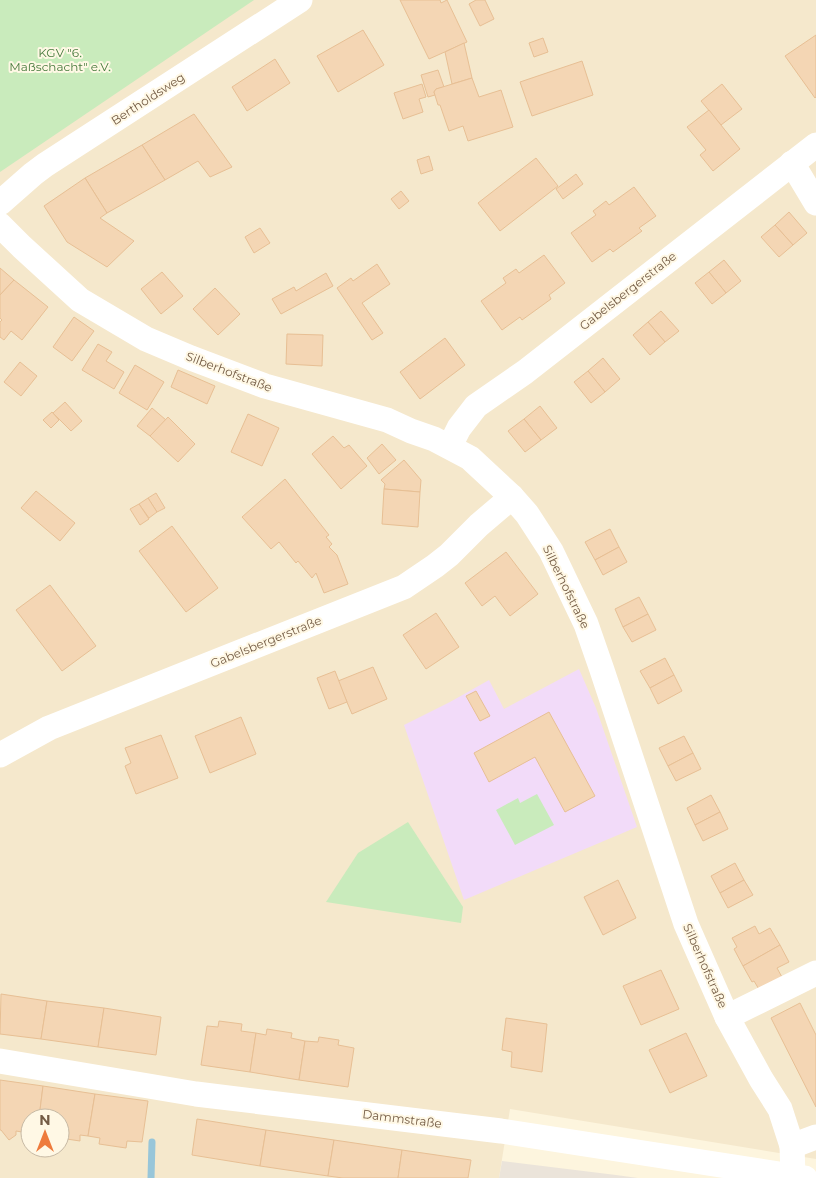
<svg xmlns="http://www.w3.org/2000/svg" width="816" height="1178" font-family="Montserrat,sans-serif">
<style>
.residential{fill:#f5e8cc;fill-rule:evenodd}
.industrial{fill:#ebe4da}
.education{fill:#f2dbf9}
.green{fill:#c9ebbc}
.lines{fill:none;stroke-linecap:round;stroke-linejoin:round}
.stream{stroke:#98c6d9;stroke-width:7}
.building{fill:#f4d6b4;stroke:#e7bf94}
.minor{stroke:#fff;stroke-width:25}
.labels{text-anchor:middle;stroke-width:4;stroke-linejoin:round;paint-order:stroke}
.park-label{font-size:12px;fill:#477a3d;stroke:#fff8e5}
.street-label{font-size:12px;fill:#745c45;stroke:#fff8e5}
</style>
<rect width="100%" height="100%" fill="#fdf5de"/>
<path class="residential" d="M0,0H816V1159L510,1109L499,1178H0ZM30,1118H60V1148H30Z"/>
<path class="industrial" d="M502,1161L616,1175L638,1178H499Z"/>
<path class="education" d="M579,669L596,708L637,827L464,900L404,725L450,702L489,680L504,709Z"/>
<g class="green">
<path d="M0,0H254L0,172Z"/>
<path d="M537,794L554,825L515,845L496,810L518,798L520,803Z"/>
<path d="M408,822L463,907L461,923L326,902L358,853Z"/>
</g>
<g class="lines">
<path class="stream" d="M151,1178L152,1142"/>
</g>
<g class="building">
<path d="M400,0H440L441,3L447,0L467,42L429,59Z"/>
<path d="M476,0H485L494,19L480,26L469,4Z"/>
<path d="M363,30L384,65L338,92L317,56Z"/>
<path d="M816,35V97L815,98L785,56Z"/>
<path d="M543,38L548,52L534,57L529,43Z"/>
<path d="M464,43L472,78L452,84L445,52Z"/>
<path d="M275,59L290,83L247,111L232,87Z"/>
<path d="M582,61L593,95L532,116L520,82Z"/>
<path d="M438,70L444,87L436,89L434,92L435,95L428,97L421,75Z"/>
<path d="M472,78L479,97L501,90L513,127L468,141L463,126L449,131L440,105H438L434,92L436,89Z"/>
<path d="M422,84L426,97L419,99L423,112L403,119L394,93Z"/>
<path d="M722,84L742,109L721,125L701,101Z"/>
<path d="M709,110L740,149L713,171L700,155L706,150L687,127Z"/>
<path d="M194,114L232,167L210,177L198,161L165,180L142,145Z"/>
<path d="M142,145L165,180L107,213L85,178Z"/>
<path d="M429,156L433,170L421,174L417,160Z"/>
<path d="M536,158L558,186L500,231L478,203Z"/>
<path d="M576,174L583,184L563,199L556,189Z"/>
<path d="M85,178L107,213L100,218L134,241L107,267L67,242L44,206Z"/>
<path d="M634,187L656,216L639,228L642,231L613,252L610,249L592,262L571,233L596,215L593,211L606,201L609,205Z"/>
<path d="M401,191L409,201L399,209L391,199Z"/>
<path d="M789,212L807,233L793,245L775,225Z"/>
<path d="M775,225L793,245L779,257L761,237Z"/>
<path d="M260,228L270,243L254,253L245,237Z"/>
<path d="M544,255L565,283L549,295L551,299L522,320L520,317L502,330L481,301L506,283L503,278L516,269L519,273Z"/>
<path d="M724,260L741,281L726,293L709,272Z"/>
<path d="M377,264L390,284L362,303L383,333L372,340L337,288L351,278L353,281Z"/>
<path d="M0,268L14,280L0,295Z"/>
<path d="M162,272L183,296L161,314L141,289Z"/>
<path d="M709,272L726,293L712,304L695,283Z"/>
<path d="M326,273L333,286L281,314L272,299L294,287L296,291Z"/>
<path d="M14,280L48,307L22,340L11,331L4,340L0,337V322L2,320L0,318V295Z"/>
<path d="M215,288L240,314L218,335L193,309Z"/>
<path d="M661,311L679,331L665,342L648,322Z"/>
<path d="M74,317L94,331L72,361L53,347Z"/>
<path d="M648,322L665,342L650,355L633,335Z"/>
<path d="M287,334L323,335L322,366L286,364Z"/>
<path d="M445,338L465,365L420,399L400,372Z"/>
<path d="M98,344L112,352L106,361L124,372L114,389L82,370Z"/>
<path d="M603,358L620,379L605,392L588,371Z"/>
<path d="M20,362L37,376L21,396L4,382Z"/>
<path d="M135,365L164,382L147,410L119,393Z"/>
<path d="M178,370L215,386L207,404L171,387Z"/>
<path d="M588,371L605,392L591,403L574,382Z"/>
<path d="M65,402L82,421L71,431L53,413Z"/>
<path d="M540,406L557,428L541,440L524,419Z"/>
<path d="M152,408L166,420L150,436L137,426Z"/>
<path d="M52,412L59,420L51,428L43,420Z"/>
<path d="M248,414L279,428L262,466L231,452Z"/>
<path d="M168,417L195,444L178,462L150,436Z"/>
<path d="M524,419L541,440L525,452L508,431Z"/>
<path d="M333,436L344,448L349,445L367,466L341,489L312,454Z"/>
<path d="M382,444L396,460L379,474L367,458Z"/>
<path d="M404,460L421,480L420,492L384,489L385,484L381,480Z"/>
<path d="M285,479L329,535L326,537L332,544L329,547L337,555L348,584L324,593L316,573L312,578L298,561L296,563L279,542L271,549L242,517Z"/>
<path d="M384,489L420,492L418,527L382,524Z"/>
<path d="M36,491L75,523L60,541L21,508Z"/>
<path d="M156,493L165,508L157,512L148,498Z"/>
<path d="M148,498L157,512L149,518L139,504Z"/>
<path d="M139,504L149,519L140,525L130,509Z"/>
<path d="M172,526L218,588L186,612L139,551Z"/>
<path d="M610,529L619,547L595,560L585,542Z"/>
<path d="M619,547L627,562L603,575L595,560Z"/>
<path d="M506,552L538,594L510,616L495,596L482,606L465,583Z"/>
<path d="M50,585L96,646L62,671L16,610Z"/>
<path d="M639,597L648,614L623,627L615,609Z"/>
<path d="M436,613L459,647L426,669L403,635Z"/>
<path d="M648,614L656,630L632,642L623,627Z"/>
<path d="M665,658L674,675L650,688L640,671Z"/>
<path d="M373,667L387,699L352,714L338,681Z"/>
<path d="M335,671L347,702L329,709L317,678Z"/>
<path d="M674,675L682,691L658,704L650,688Z"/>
<path d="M476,691L490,716L480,721L466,696Z"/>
<path d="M549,712L595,796L565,812L535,757L489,782L474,753Z"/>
<path d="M241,717L256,754L210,773L195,736Z"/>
<path d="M161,735L178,778L136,794L125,766L131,763L125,748Z"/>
<path d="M684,736L693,753L668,766L659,748Z"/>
<path d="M693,753L701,769L676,781L668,766Z"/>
<path d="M711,795L720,812L695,825L687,808Z"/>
<path d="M720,812L728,829L703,841L695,825Z"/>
<path d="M735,863L744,880L720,893L711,876Z"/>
<path d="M618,880L636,918L603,935L584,897Z"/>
<path d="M744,880L753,895L728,908L720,893Z"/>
<path d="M755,926L759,934L770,928L780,945L743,966L734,949L737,947L732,938Z"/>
<path d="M780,945L789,962L777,968L783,979L760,991L754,981L752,982L743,966Z"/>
<path d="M661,970L679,1009L641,1025L623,986Z"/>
<path d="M1,994L47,1001L41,1039L0,1034Z"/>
<path d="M47,1001L104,1008L98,1047L41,1039Z"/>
<path d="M800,1003L816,1035V1107L771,1018Z"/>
<path d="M104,1008L161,1017L156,1055L98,1047Z"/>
<path d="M506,1018L547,1024L542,1072L511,1067L512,1052L502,1050Z"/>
<path d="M219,1021L242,1024L241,1031L256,1033L250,1072L201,1065L207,1026L218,1027Z"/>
<path d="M267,1029L292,1033L291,1038L305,1041L299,1080L250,1072L256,1033L266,1035Z"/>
<path d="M686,1033L707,1076L670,1093L649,1050Z"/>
<path d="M319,1037L339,1040L338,1045L354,1048L348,1087L299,1080L305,1041L318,1042Z"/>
<path d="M0,1080L43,1086L39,1118H30V1128L22,1127V1132L16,1131V1135L9,1140L1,1130H0Z"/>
<path d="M43,1086L95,1094L88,1136L80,1135V1141L60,1138V1118H39Z"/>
<path d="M95,1094L148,1101L142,1142L127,1141L126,1148L99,1144L100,1138L88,1136Z"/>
<path d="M197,1119L266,1130L260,1166L192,1155Z"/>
<path d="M266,1130L334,1140L328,1176L260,1166Z"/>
<path d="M334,1140L402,1150L398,1178H343L328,1176Z"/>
<path d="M402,1150L471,1160L468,1178H398Z"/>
</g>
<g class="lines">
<g class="minor">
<path d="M792,163L816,203"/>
<path d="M0,203L33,174L45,165L300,0"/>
<path d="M0,225L22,247L80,300L146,339L191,358L265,386L387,420L411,431L434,439L470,458L512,497L527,514L551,551L586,624L602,670L686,924L727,1017L761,1079L780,1109L792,1146L793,1176"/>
<path d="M450,446L459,428L476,406L525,372L816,145"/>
<path d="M0,755L49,728L404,587L435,566L449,555L479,525L512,497"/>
<path d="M727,1017L816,973"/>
<path d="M0,1061L196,1094L501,1131L805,1178"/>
<path d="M792,1146L816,1137"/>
</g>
</g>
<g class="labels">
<g class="park-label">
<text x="60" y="57">KGV "6.<tspan x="60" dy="14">Maßschacht" e.V.</tspan></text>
</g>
<g class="street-label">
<text transform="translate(148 99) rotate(-33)" y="4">Bertholdsweg</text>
<text transform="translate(628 291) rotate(-38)" y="4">Gabelsbergerstraße</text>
<text transform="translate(229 372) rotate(21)" y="4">Silberhofstraße</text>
<text transform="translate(566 587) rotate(64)" y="4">Silberhofstraße</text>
<text transform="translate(266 642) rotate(-22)" y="4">Gabelsbergerstraße</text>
<text transform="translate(705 966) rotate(66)" y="4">Silberhofstraße</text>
<text transform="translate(402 1119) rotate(7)" y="4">Dammstraße</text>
</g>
</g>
<g transform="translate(45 1133)"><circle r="24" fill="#fff8e5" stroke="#c7baa5"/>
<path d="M0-4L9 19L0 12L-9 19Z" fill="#ee7b3c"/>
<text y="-8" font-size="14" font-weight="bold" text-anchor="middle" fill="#745c45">N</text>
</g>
</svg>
